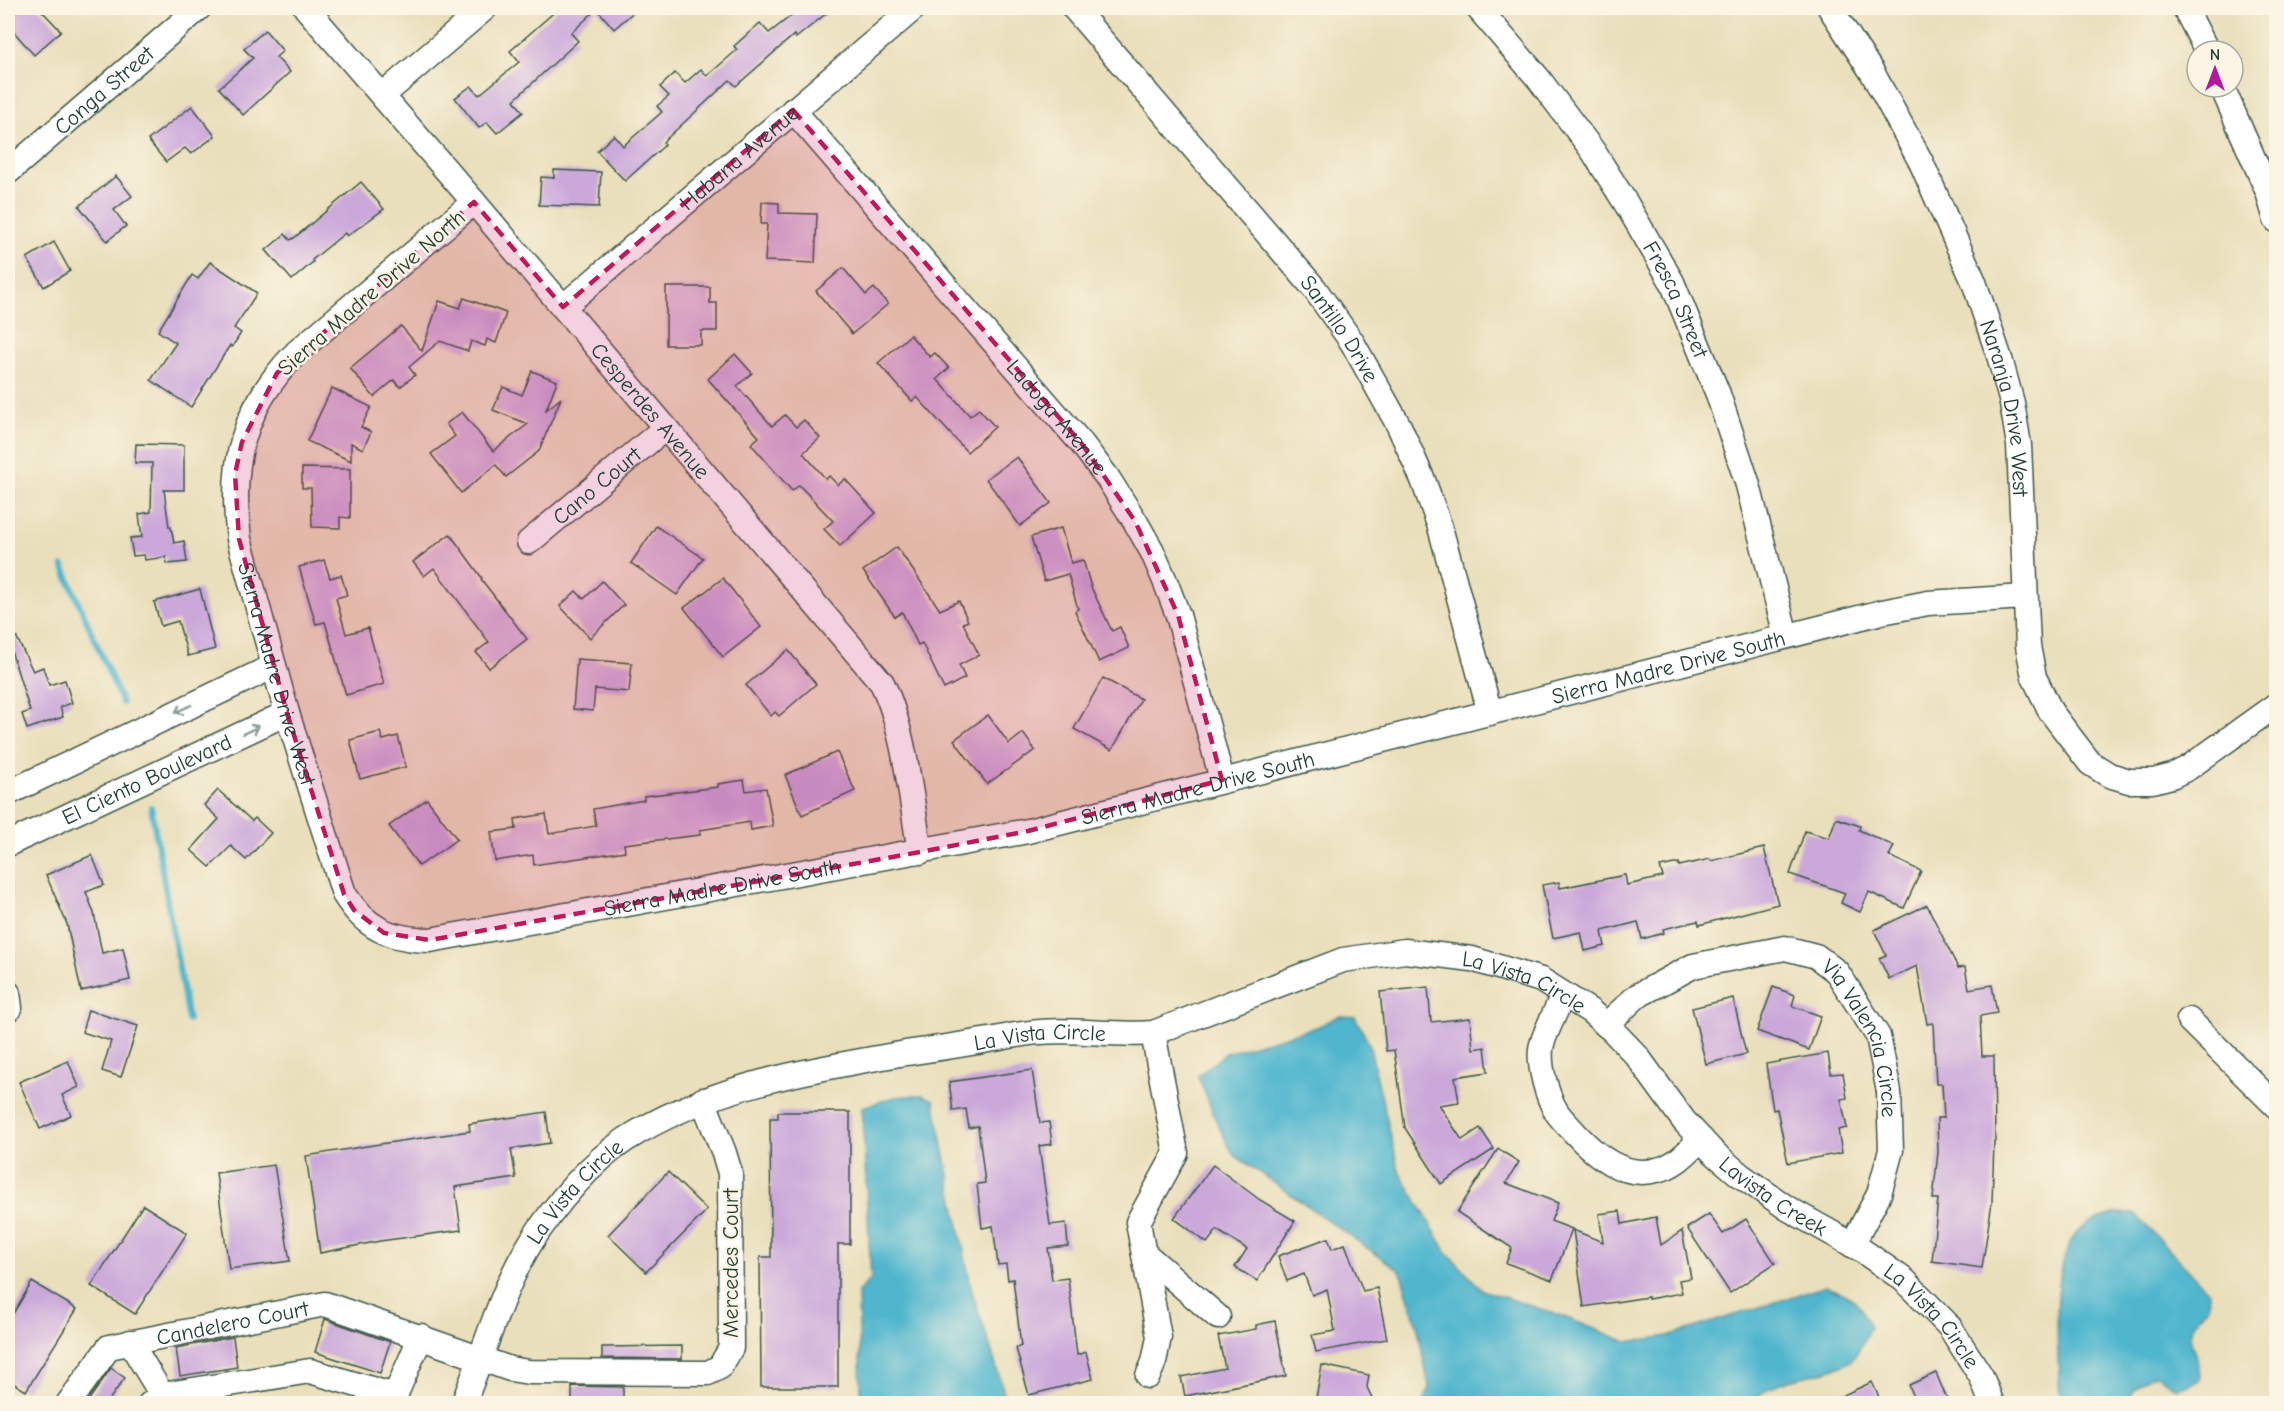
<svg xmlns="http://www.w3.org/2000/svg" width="2284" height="1411" font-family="'Comic Neue',sans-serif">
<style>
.water{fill:#4fb6ce;stroke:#377a81;stroke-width:1.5}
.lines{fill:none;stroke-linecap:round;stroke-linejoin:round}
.stream{stroke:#4fb6ce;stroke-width:6}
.building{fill:#caa8da}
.minor-casing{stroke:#3d5548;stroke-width:27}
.minor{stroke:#fff;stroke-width:24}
.oneway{stroke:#8f9e9a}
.marked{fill:#c2185b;fill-opacity:0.2;stroke:#c2185b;stroke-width:4.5;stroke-dasharray:12 8;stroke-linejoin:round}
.labels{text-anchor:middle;stroke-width:5;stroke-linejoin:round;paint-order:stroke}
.street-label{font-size:22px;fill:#1f3d34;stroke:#fcf5e5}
</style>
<rect width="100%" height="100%" fill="#fcf5e5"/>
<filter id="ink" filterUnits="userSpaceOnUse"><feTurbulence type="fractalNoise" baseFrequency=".0167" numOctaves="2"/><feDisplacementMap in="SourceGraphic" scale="12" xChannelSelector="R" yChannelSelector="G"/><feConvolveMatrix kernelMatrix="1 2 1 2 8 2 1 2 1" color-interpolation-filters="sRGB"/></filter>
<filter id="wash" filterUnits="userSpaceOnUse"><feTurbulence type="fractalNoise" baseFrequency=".008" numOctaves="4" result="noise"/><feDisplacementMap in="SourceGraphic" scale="24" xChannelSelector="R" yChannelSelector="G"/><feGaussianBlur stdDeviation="1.35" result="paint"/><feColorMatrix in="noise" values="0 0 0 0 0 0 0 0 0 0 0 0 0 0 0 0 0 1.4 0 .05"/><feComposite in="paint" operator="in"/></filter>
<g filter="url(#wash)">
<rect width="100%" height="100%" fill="#e9dfbb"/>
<g class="water">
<path d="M1339,1016L1355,1017L1369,1044L1399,1171L1446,1251L1482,1290L1562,1316L1627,1342L1668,1336L1826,1286C1855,1299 1857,1297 1870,1328C1864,1338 1857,1358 1847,1363C1821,1378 1770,1375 1754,1403H1424L1429,1387L1418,1329L1400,1271L1233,1154L1218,1125L1198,1076L1226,1053L1317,1027Z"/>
<path d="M922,1095L934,1100L972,1292L991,1349L1007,1403L871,1404L861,1397L858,1292L871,1279L862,1107L895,1097Z"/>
<path d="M2117,1213L2135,1214L2209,1292L2208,1307C2174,1340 2200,1343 2200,1380L2189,1385L2175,1388L2157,1374C2142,1379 2132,1387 2129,1403H2060C2059,1360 2048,1268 2076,1234C2085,1222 2103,1217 2117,1213Z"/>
</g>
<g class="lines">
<g class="stream">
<path d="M63,566L122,703"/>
<path d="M151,807L188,1020"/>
</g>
</g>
<g id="blocks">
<g class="building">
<path d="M17,8H39L61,31L34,55L8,25V17Z"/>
<path d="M559,8H638L614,29L597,9L571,33L578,41L514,100L523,112L497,133L487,122L479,128L455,98L471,86L479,95L519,62L510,51Z"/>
<path d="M801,8H833L796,38L794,35L736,86L730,80L663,142L665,145L625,181L597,151L614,135L623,146L662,112L657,106L669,96L660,87L675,73L685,83L701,69L707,76L737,50L734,46L760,23L769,33Z"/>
<path d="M265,30L283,51L276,57L290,72L243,115L219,88L253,58L244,49Z"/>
<path d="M192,106L215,136L191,154L185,148L166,162L148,140Z"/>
<path d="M554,170L601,172L599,207L539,205L541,177L554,178Z"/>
<path d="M116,176L132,196L114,210L126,226L107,241L79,206Z"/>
<path d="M361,182L384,209L347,236L345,233L312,260L313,262L292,280L266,250L285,234L290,240L294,238Z"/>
<path d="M762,202L779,203V213L817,214L815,263L765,261L767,224H761Z"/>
<path d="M54,242L70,271L44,287L27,258Z"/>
<path d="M210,262L257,293L234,328L241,333L232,347L230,345L191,407L151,380L176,343L158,331L192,275L198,279Z"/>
<path d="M843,268L866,295L874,288L888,304L852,334L816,291Z"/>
<path d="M666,287H710V303H717V331H701V345H666Z"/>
<path d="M464,298L506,313L496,343L487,339L485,346L471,341L468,351L440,341L409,367L415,375L400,387L394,380L374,397L350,368L401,326L422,351L439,301L460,308Z"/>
<path d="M910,335L930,357L935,353L949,368L937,379L970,416L979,409L995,427L967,452L917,397L912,401L878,363Z"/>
<path d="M735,354L752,373L737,386L772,426L785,415L796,427L804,420L820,438L803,453L826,479L829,476L838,485L845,479L876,513L840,546L824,529L833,521L799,485L792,491L751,444L759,437L708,379Z"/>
<path d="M532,371L557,381L546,410L561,398L539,451L506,477L496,465L461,493L431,454L455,436L446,424L462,412L493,451L528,424L493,410L503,387L522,395Z"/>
<path d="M332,388L371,407L361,427L371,432L363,449L351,443V461L307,441Z"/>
<path d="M136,444L184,445V490H164L169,527H171L174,543L184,541L187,562L167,564L166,557L145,560L144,555L133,556L130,538L142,537L139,514L151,512L152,463H135Z"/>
<path d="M1017,457L1051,503L1020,526L986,479Z"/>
<path d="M302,468L350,469V518L340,517V528L312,527L311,488H302Z"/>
<path d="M656,526L703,558L677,595L631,563Z"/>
<path d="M1061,528L1071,563L1083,560L1091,587L1112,631L1120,627L1129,648L1099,662L1075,611L1078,609L1068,574L1044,581L1031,537Z"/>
<path d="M450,534L482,578L481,579L527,639L489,668L476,652L489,642L434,568L424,576L413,562Z"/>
<path d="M897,547L940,610L959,601L968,621L963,623L979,655L959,665L965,678L944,689L922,643L918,645L902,612L895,617L863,571Z"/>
<path d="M324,560L330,578L341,575L347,595L336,598L346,634L368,628L384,684L346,695L325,622L316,624L299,567Z"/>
<path d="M723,578L761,627L723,657L684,608Z"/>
<path d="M602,581L624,605L590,638L560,606L576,591L584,599Z"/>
<path d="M200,589L215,649L188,656L178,621L161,626L154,602Z"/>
<path d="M16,636L33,671L43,667L49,685L65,680L72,703L60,707L63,717L27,729L22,714L30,711L8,641Z"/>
<path d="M788,650L816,684L779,716L775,712L771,716L746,685Z"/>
<path d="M577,659L632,663L629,692L595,689L593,711L573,709Z"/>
<path d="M1103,678L1141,699L1112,750L1074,729Z"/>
<path d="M988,715L1009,744L1023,733L1035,750L987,784L954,740Z"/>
<path d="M380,732L383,740L398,736L406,767L360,779L350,740Z"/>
<path d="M837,752L855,791L802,815L785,775Z"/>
<path d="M744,780L746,791L766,788L773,826L751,830L750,822L700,830V835L624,844L625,851L534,865L533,855L495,861L491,832L516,829L515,819L546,814L549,834L596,826L593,809L644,800V796L718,787V784Z"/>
<path d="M218,790L252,821L255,818L271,833L246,860L231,846L210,867L191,850L219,819L204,805Z"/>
<path d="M427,799L457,839L419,866L389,826Z"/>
<path d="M1836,818L1860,826L1859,830L1894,846L1889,856L1921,871L1904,908L1869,892L1860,912L1841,903L1845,893L1790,874L1805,831L1829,838Z"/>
<path d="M1764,848L1778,904L1699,925L1698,921L1663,929L1664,933L1642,939L1638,922L1602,931L1605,946L1585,951L1581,932L1553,938L1542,885L1559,882L1560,888L1625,875L1627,885L1663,877L1660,867L1679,863V866L1710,859L1711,861Z"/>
<path d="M92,855L104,885L86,892L94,913L102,953L123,948L130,980L81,991L67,924L46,875Z"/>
<path d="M1927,905L1958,968L1965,967L1969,989L1992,985L1997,1013L1980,1016L1982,1056H1994L1995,1141H1994L1992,1202L1982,1268L1932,1261L1938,1199H1933L1938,1152L1937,1118H1944L1942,1084H1936L1933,1023L1927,1024L1917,966L1889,979L1879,958L1886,955L1874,930Z"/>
<path d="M1428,987L1431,1022L1470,1018L1473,1049L1485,1047L1488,1072L1455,1077L1459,1102L1439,1105L1462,1140L1480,1128L1494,1149L1441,1184L1405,1128L1394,1050L1386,1051L1380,992Z"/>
<path d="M1773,987L1795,995L1792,1006L1821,1016L1809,1050L1757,1031Z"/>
<path d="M1733,998L1746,1054L1706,1064L1692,1008Z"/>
<path d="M88,1010L138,1026L121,1077L102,1071L111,1041L82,1032Z"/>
<path d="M1828,1053L1831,1074L1843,1073L1847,1098L1841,1099L1847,1128L1838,1130L1842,1153L1788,1163L1777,1109L1773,1110L1766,1064Z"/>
<path d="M68,1061L79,1087L62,1095L71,1115L40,1129L19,1082Z"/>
<path d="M1032,1070L1040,1123L1049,1122L1052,1144L1039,1146L1050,1225L1066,1223L1068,1246L1048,1248L1052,1280L1068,1278L1077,1355L1086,1352L1093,1379L1029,1395L1016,1348L1021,1346L1013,1279L1008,1280L1006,1264L998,1265L993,1226L982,1228L977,1184L985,1183L978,1126L969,1128L966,1109L953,1111L949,1082Z"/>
<path d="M546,1112L550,1143L511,1149L516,1178L455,1187L461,1230L380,1241L320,1253L306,1156L373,1145L470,1131L469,1124Z"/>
<path d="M778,1112H850V1244H838V1387H761L760,1257H771L770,1118H778Z"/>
<path d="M1498,1149L1519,1162L1506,1183L1558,1203L1551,1221L1572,1229L1552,1280L1506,1263L1512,1248L1457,1212Z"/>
<path d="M274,1165L290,1261L229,1269L216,1173Z"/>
<path d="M1213,1165L1260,1200L1295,1221L1257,1281L1235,1267L1247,1249L1217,1230L1207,1243L1174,1218Z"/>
<path d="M668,1172L707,1210L646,1272L608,1235Z"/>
<path d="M143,1205L187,1233L135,1314L91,1286Z"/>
<path d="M1620,1211L1622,1224L1656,1217L1661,1245L1682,1231L1691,1278L1679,1280L1682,1293L1648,1299V1297L1584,1307L1573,1230L1603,1242L1599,1214Z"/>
<path d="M1709,1214L1723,1234L1746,1219L1775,1263L1730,1293L1687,1228Z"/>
<path d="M1328,1238L1332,1249L1345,1244L1363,1291L1377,1288L1387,1339L1316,1352L1312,1335L1335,1331L1327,1289L1312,1295L1304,1274L1287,1281L1278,1256Z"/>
<path d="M32,1282L77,1309L26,1391L8,1380V1322Z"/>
<path d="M325,1319L390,1342L380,1373L315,1352Z"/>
<path d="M1275,1321L1286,1376L1185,1396L1181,1377L1225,1368L1218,1336L1256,1329V1325Z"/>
<path d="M233,1337L237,1367L180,1376L176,1348Z"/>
<path d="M682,1346V1359L602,1358V1347Z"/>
<path d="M1322,1365L1369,1375L1367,1387L1374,1404H1315Z"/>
<path d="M111,1368L125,1378L106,1404H86Z"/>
<path d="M1936,1373L1949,1404H1917L1909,1385Z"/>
<path d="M1872,1382L1882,1404H1824Z"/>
<path d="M572,1386L623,1387V1404H572Z"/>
</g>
</g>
</g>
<g filter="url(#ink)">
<use href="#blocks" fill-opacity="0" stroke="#3d5548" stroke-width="1.5"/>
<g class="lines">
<g class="minor-casing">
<g id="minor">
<path id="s1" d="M306,8L474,202L882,683C905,730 911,799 920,852"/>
<path id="s2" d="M1074,8L1314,288L1352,342L1399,426L1423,480L1440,527L1490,713"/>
<path id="s3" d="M1478,8L1538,78L1593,151L1627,205L1672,282L1718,394L1748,485L1786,636"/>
<path id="s4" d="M1830,8L1872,72L1921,162L1974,282L2000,359L2012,403L2019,445L2028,646L2034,677L2051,712L2090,763L2109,775L2129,781H2153L2172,776L2188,768L2276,705"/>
<path d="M2185,8L2207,51"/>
<path d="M2222,87L2268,192L2276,220"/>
<path d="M383,95L485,8"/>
<path id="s5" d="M793,110L1082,444L1107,477L1135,521L1152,551L1165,581L1178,615L1222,780"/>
<path id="s6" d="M8,172L199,8"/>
<path id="s7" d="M474,202L297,352C242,408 229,463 239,539L287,713L344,894C366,929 390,939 430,940L1028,831L1882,612L1928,603L2025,597"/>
<path id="s8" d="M563,307L914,8"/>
<path id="s9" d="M529,542L665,428"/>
<path d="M8,793L274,666"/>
<path id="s10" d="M8,844L287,713"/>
<path d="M8,993L10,1008"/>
<path d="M1563,994C1558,1008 1542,1037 1541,1049C1539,1067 1547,1096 1556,1111C1561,1119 1568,1125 1574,1132C1595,1155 1623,1179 1657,1170C1676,1166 1687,1152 1701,1139"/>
<path d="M2189,1020L2276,1106"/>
<path id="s11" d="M1606,1025L1637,996L1693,966L1785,948L1816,956L1837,972L1878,1036L1889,1092L1891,1150L1879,1194L1852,1245"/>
<path d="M1144,1253L1218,1317"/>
<path d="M130,1342L162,1395"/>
<path d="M1148,1376L1154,1362L1159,1337L1138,1222L1176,1153L1153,1033"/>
<path id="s12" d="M68,1404L109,1347L325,1304L510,1369L529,1372L708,1373L720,1367L731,1348L730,1173L724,1153L703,1100"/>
<path d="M150,1404L162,1395L310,1371L395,1396L421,1336"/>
<path id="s13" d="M463,1404C487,1346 503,1281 539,1230C565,1193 599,1154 638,1132C720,1084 814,1069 906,1053C936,1049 965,1044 995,1039C1010,1036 1025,1033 1040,1032C1078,1029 1115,1036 1153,1033L1343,960L1405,951L1472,959L1541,980L1590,1011L1612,1030L1637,1056L1684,1121L1713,1152L1740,1175L1787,1208L1860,1249L1904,1280L1949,1326L1981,1376L1992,1404"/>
</g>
</g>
<use href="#minor" class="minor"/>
</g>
<defs><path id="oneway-shaft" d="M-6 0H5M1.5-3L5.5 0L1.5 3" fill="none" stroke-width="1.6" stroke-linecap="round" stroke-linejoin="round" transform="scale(1.5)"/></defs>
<g class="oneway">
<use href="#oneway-shaft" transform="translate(183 709) rotate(155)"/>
<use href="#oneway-shaft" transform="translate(251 730) rotate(-25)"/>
</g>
</g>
<path class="marked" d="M793,110L1082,444L1135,521L1178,615L1222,780L1028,831L920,852L430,940L384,933L354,910L344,894L287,713L239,539L235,474L242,442L277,373L474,202L563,307Z"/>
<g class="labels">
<g class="street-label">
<text dy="8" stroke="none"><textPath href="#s6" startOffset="126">Conga Street</textPath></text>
<text dy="8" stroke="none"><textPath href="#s8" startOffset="231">Habana Avenue</textPath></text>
<text transform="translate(371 292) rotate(-41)" y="8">Sierra Madre Drive North</text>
<text dy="8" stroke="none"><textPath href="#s3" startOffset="354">Fresca Street</textPath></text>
<text dy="8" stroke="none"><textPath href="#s2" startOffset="417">Santillo Drive</textPath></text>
<text dy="8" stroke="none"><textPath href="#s4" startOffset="441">Naranja Drive West</textPath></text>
<text dy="8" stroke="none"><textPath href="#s1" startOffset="530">Cesperdes Avenue</textPath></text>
<text dy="8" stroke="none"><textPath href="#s5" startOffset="405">Ladoga Avenue</textPath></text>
<text dy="8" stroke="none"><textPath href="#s9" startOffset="88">Cano Court</textPath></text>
<text dy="8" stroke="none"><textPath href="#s7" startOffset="2178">Sierra Madre Drive South</textPath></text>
<text dy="8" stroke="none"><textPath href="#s7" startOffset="576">Sierra Madre Drive West</textPath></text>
<text dy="8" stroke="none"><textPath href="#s10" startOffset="153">El Ciento Boulevard</textPath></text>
<text dy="8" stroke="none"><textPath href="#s7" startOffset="1692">Sierra Madre Drive South</textPath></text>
<text dy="8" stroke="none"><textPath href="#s7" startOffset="1206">Sierra Madre Drive South</textPath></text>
<text dy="8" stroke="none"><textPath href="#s13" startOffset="1251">La Vista Circle</textPath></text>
<text dy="8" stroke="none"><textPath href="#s13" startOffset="747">La Vista Circle</textPath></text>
<text dy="8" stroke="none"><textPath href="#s11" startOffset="330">Via Valencia Circle</textPath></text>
<text dy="8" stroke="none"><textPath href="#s13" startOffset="243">La Vista Circle</textPath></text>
<text dy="8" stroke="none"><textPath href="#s13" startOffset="1587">Lavista Creek</textPath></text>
<text transform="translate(730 1263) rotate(-90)" y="8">Mercedes Court</text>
<text dy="8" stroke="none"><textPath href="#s13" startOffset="1788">La Vista Circle</textPath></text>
<text dy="8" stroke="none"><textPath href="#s12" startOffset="196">Candelero Court</textPath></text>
</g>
</g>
<rect width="2284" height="1411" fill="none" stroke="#fcf5e5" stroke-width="30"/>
<g transform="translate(2215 69)"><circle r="28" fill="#fcf5e5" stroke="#a4ab9e" stroke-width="1.5"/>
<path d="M0-4.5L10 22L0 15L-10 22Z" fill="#b5179e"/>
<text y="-9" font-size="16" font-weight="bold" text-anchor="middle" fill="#1f3d34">N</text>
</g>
</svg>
